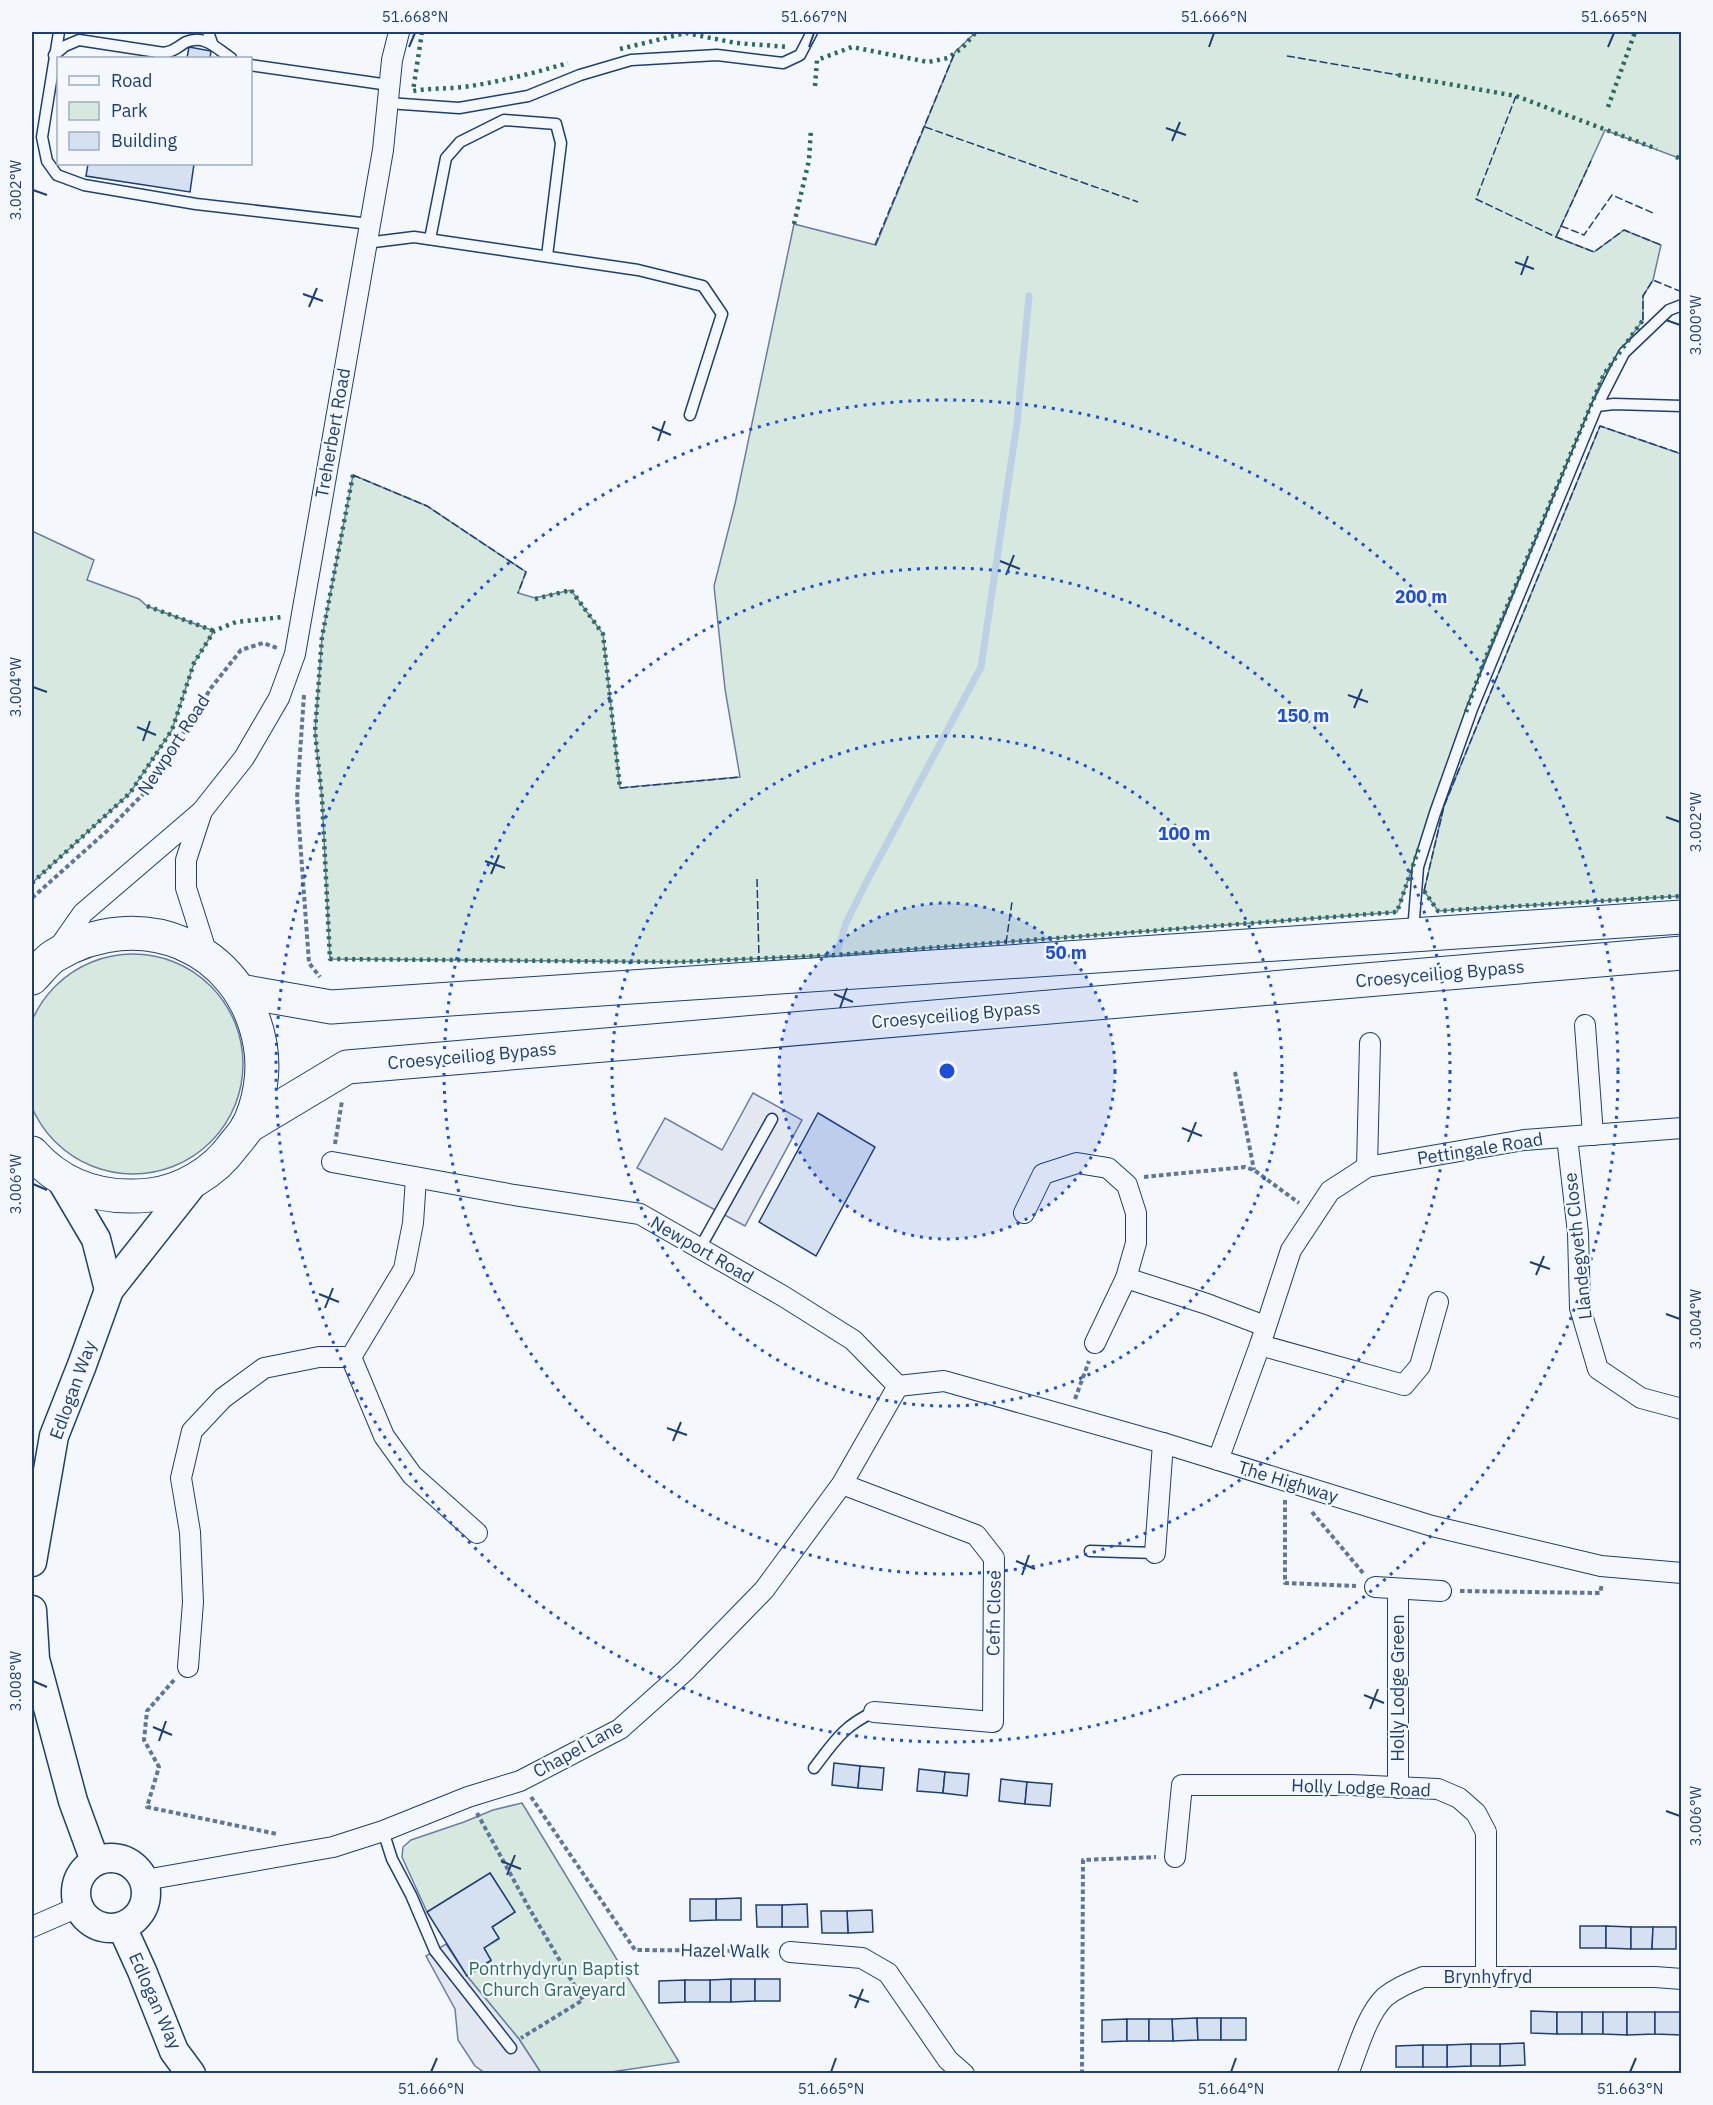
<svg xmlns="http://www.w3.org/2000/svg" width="1713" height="2105" font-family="'IBM Plex Sans',sans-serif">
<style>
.green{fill:#d7e8df;stroke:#687fa3;stroke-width:1.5}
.parking{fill:#e3e8f0;stroke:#687fa3;stroke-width:1.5}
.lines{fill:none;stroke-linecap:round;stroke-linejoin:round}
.stream{stroke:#bed0e5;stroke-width:7}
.building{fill:#d5e0f0;stroke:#1d3f73;stroke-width:1.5}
.lane-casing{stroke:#1d3f73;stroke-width:13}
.street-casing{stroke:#1d3f73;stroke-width:22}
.secondary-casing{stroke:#1d3f73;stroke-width:31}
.highway-casing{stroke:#1d3f73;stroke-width:35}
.path{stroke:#5e769c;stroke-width:4;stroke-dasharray:4.5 3;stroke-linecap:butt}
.lane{stroke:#f4f7fb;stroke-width:10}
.street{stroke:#f4f7fb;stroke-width:20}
.secondary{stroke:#f4f7fb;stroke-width:28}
.highway{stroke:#f4f7fb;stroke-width:33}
.hedge{stroke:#2c6c60;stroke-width:4.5;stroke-dasharray:3 4.5;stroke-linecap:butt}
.fence{stroke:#1d3f73;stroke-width:1.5;stroke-dasharray:8 3;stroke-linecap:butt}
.ticks{fill:none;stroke:#1d3f73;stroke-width:2}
.ring{fill:none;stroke:#1d4ed8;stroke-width:3;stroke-dasharray:3 6}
.labels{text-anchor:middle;stroke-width:4.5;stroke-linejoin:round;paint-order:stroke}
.street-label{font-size:18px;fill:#1d3f73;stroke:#f4f7fb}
.park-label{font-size:18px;fill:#2c6c60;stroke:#f4f7fb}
.centre{fill:#1d4ed8;stroke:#f4f7fb;stroke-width:3}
.ring-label{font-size:18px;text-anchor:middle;font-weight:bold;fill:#1d4ed8;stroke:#f4f7fb;stroke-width:4.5;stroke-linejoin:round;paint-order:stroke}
.neatline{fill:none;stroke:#1d3f73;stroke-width:2}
.ticks-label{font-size:15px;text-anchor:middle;fill:#1d3f73}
</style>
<rect width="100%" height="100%" fill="#f4f7fb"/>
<g class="green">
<path d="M976,32H1681V159L1605,130L1556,237L1594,252L1624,230L1661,245L1653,280L1643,296V320L1604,374L1483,664L1397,912L836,955L679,962L330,959L322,798L315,732L322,637L353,475L427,506L526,572L518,593L535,598L571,590L603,634L620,788L740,777L725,689L714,586L735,504L794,224L876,245L955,52Z"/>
<path d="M1600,426L1681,454V896L1438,911L1424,891L1444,806Z"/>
<path d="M32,531L94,560L87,580L139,599L147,606L214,631L194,663L172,730L130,793L32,883Z"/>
<circle cx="133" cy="1064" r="110"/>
<path d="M522,1803L679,2062L604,2073H541L519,2039L467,1976L491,1961L484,1948L499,1939L492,1927L515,1912L490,1873L427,1912L402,1857L403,1847L411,1840L464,1822L493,1810Z"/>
</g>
<g class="parking">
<path d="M753,1093L802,1120L745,1226L637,1168L665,1118L722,1150Z"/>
<path d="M446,1944L467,1976L519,2039L541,2073H485L475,2066L458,2040L455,2009L426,1956Z"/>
</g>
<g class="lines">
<path class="stream" d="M836,955L846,923L867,881L981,667L1017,423L1029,296"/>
</g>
<g class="building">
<path d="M189,47L211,51L210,58H187Z"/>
<path d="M88,164H194L190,192L86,176Z"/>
<path d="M818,1113L875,1147L816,1256L759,1222Z"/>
<path d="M834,1763L860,1766L858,1788L832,1785Z"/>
<path d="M860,1766L884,1768L882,1790L858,1788Z"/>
<path d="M919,1769L945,1772L943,1793L917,1791Z"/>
<path d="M945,1772L969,1774L967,1796L943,1793Z"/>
<path d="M1001,1779L1027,1782L1025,1804L999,1801Z"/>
<path d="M1027,1782L1052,1784L1050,1806L1025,1804Z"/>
<path d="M490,1873L515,1912L492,1927L499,1938L484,1948L491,1960L467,1976L427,1912Z"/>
<path d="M741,1898V1920H716V1899Z"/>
<path d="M690,1899H716V1920L690,1921Z"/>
<path d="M807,1904L808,1927H782V1905Z"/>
<path d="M756,1905H782V1927H757Z"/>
<path d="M872,1910L873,1932L848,1933L847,1911Z"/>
<path d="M821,1911H847L848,1933H822Z"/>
<rect x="1580" y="1926" width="26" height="22"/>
<path d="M1606,1926L1631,1927V1949L1606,1948Z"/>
<path d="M1631,1927H1653L1652,1949H1631Z"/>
<path d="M1653,1927H1676V1949H1652Z"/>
<path d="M731,1979V2002H710V1980Z"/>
<path d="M731,1979H755V2001L731,2002Z"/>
<rect x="755" y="1979" width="25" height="22"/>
<path d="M685,1980V2002L659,2003V1981Z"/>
<rect x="685" y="1980" width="25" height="22"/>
<path d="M1531,2011L1557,2012V2034L1531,2033Z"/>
<rect x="1557" y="2012" width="25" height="22"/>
<rect x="1582" y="2012" width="21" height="22"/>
<path d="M1603,2012H1627V2035L1603,2034Z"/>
<path d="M1627,2012H1655V2034L1627,2035Z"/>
<path d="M1655,2012H1682V2035L1655,2034Z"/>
<path d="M1197,2018L1198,2040L1173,2041L1172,2019Z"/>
<path d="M1197,2018H1221V2040H1198Z"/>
<rect x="1221" y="2018" width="25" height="22"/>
<path d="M1127,2019V2041L1102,2042V2020Z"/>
<rect x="1127" y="2019" width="22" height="22"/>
<path d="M1149,2019H1172L1173,2041H1149Z"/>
<path d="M1524,2043L1525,2065L1500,2066V2044Z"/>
<path d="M1471,2044V2066L1447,2067V2045Z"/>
<rect x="1471" y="2044" width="29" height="22"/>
<path d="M1423,2045V2067H1396V2046Z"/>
<rect x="1423" y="2045" width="24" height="22"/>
</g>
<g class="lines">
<g class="lane-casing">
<g id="lane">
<path d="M59,32L42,137L47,161L57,175L84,185L196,204L370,224"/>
<path d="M208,32L212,43"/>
<path d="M54,55L65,46L79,40L164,53C176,51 177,47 186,42C205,34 217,49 231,58"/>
<path d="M250,65L389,85"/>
<path d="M388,103L459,108L528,96L580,75L631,60L717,55L783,63L800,55L812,32"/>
<path d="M430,239L446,158L460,142L504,120L556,124L561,143L547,256"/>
<path d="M366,243L414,237L638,270L703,286L722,314L690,415"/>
<path d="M1597,406L1614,404L1682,406"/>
<path d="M1413,932L1418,867L1435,813L1472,709L1597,406L1624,353L1669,310L1682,305"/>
<path d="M700,1248L772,1119"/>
<path d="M1090,1551L1155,1553"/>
<path d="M814,1768C834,1742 843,1726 874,1712"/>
<path d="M383,1831L392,1859L411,1895L435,1951L511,2048"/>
</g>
</g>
<g class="street-casing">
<g id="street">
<path d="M202,811L186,860V888L208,957"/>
<path d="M57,950L83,913L202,811L244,758L279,698L295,654L383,150L392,60L399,32"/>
<path d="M1585,1025L1593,1135"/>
<path d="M1567,1137L1578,1233L1580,1308L1598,1369L1641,1398L1682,1409"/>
<path d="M332,1162L514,1195L640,1214L783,1296L853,1340L898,1386"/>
<path d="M1367,1167L1370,1043"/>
<path d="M1024,1213L1043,1174L1077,1163L1108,1168L1127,1185L1136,1213V1243L1126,1278L1095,1343"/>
<path d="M1126,1278L1207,1304L1265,1326"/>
<path d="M1260,1345L1404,1385L1420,1366L1438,1302"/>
<path d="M351,1357L384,1436L412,1475L477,1533"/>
<path d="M898,1386L944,1381L1163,1443L1432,1526L1601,1566L1682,1573"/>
<path d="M1218,1460L1260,1345L1291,1250L1330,1191L1367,1167L1524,1140L1682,1128"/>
<path d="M842,1484L976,1535L994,1558L993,1722L874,1712"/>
<path d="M1155,1553L1163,1443"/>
<path d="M1375,1587L1441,1591"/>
<path d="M1398,1589V1788"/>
<path d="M188,1667L193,1602L190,1532L181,1478L192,1431L223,1398L264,1368L319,1357H351L404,1269L413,1223L416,1178"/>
<path d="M1175,1857L1182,1785H1351L1438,1789L1459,1798L1476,1813L1486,1832V1976"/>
<path d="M145,1880L333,1847L383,1831L468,1797L520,1781L620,1729L685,1671L764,1590L842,1484L898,1386"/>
<path d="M32,1927L78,1907"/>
<path d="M790,1952L862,1958L888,1973L948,2060L964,2074"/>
<path d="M1348,2074C1357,2051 1367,2014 1385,1997C1396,1988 1410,1982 1423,1977H1655L1682,1979"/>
</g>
</g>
<g class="secondary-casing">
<g id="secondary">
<path d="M60,1178L96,1239L109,1290"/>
<path d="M32,1562L54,1436L82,1365L109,1290L195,1181"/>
<path d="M32,1610L35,1659L73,1801L95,1861"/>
<circle cx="111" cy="1893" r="35"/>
<path d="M122,1927L142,1971L174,2051L191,2074"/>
</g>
</g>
<g class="highway-casing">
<g id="highway">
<path d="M32,978C39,971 46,961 54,956C139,904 242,945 260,1044C265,1071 260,1103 247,1128C243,1134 238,1140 233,1146C214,1172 183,1191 150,1195C104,1200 63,1188 32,1153"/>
<path d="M240,991L331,1007L1682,917"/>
<path d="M247,1127L347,1067L1682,953"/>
</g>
</g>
<g class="path">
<path d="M304,695L297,798L309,963L320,977"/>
<path d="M32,898L107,831L149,788L211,688L241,650L263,643L277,648"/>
<path d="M1235,1072L1254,1170"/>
<path d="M335,1144L342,1101"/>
<path d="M1144,1177L1245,1167L1254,1170L1299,1203"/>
<path d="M1075,1399L1089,1361"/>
<path d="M1285,1500V1583L1356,1586"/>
<path d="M1312,1512L1363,1573"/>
<path d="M1460,1591L1600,1593L1602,1584"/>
<path d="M174,1680L147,1711L144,1740L159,1767L147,1807L277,1834"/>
<path d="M531,1797L635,1950L772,1951"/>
<path d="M477,1813L529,1908L583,2000L521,2038"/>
<path d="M1082,2074L1083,1860L1156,1857"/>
</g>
<use href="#lane" class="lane"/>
<use href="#street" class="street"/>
<use href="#secondary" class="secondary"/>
<use href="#highway" class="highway"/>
<g class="hedge">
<path d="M422,32L413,91C429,88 446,89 464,87C499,82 534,73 568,63"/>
<path d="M620,49L686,33L736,43L789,47"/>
<path d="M1398,75L1516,96L1657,149"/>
<path d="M815,86L817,60L852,47L928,62L948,58L963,47L976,32"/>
<path d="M1608,107L1635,32"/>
<path d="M1676,157L1682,159"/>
<path d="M794,224L809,160L811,129"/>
<path d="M353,475L322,637L315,732L322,798L330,959L679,962L836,955L1397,912L1419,848"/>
<path d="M535,599L571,590L603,634L620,788"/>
<path d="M147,606L214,631"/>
<path d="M1466,712L1483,664L1604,374L1643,320"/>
<path d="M32,883L130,793L172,730L194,663L214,631L236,622L283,617"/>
<path d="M1424,891L1438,911L1682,896"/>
</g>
<g class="fence">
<path d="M1287,56L1398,75"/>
<path d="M1516,96L1476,199L1556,237L1594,252L1624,230L1661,245"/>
<path d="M925,127L1138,202"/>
<path d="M1561,226L1584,235L1612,195L1653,213"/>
<path d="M1556,237L1591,161"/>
<path d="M875,245L955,52"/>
<path d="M1643,320V296L1653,280L1682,292"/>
<path d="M353,475L427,506L526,572L518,593"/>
<path d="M620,788L740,777"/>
<path d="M757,879L759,959"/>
<path d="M1424,891L1444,806L1600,426L1682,454"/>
<path d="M1006,943L1012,902"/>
</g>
</g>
<path class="ticks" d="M409,47L415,33M809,47L814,33M1209,47L1214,33M1608,47L1614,33M1166,128L1186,135M1172,141L1180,122M33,190L47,195M1515,262L1534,269M1521,275L1528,256M303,294L323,301M309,307L317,288M1666,320L1680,325M652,427L671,435M658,441L665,421M1000,561L1020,569M1006,575L1014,555M33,687L47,692M1348,695L1368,702M1354,708L1362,689M137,727L156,735M143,741L150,721M1666,817L1680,822M485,861L505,868M491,874L499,855M834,994L853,1002M840,1008L847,988M1182,1128L1202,1136M1188,1142L1196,1122M33,1184L47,1190M1530,1262L1550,1269M1536,1275L1544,1256M319,1294L339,1302M325,1308L333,1288M1666,1314L1680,1319M667,1428L687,1435M673,1441L681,1422M1016,1561L1035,1569M1022,1575L1029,1555M33,1681L47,1687M1364,1695L1384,1703M1370,1709L1378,1689M153,1727L172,1735M159,1741L166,1721M1666,1811L1680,1816M501,1861L521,1869M507,1875L515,1855M849,1995L869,2002M855,2008L863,1989M431,2072L437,2058M831,2072L836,2058M1231,2072L1236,2058M1630,2072L1636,2058"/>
<circle cx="947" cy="1071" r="168" fill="#1d4ed8" fill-opacity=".12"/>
<g class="ring">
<circle cx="947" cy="1071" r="168"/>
<circle cx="947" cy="1071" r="335"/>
<circle cx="947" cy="1071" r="503"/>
<circle cx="947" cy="1071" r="671"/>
</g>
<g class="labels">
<g class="street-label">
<text transform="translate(333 433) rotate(-80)" y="6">Treherbert Road</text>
<text transform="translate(174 745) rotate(-57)" y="6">Newport Road</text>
<text transform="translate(1440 974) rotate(-5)" y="6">Croesyceiliog Bypass</text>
<text transform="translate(956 1015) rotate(-5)" y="6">Croesyceiliog Bypass</text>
<text transform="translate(472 1056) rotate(-5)" y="6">Croesyceiliog Bypass</text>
<text transform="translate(1480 1149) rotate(-9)" y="6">Pettingale Road</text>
<text transform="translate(1578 1246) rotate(-96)" y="6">Llandegveth Close</text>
<text transform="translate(702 1250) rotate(30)" y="6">Newport Road</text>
<text transform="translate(73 1390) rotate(-70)" y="6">Edlogan Way</text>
<text transform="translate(1288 1482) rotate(17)" y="6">The Highway</text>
<text transform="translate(994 1613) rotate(-89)" y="6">Cefn Close</text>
<text transform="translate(1398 1688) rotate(-90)" y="6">Holly Lodge Green</text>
<text transform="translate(578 1749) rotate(-29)" y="6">Chapel Lane</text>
<text transform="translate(1361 1788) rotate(2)" y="6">Holly Lodge Road</text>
<text transform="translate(725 1951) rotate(1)" y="6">Hazel Walk</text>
<text x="1488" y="1983">Brynhyfryd</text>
<text transform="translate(155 2001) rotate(66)" y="6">Edlogan Way</text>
</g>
<g class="park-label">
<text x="554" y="1975">Pontrhydyrun Baptist<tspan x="554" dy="21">Church Graveyard</tspan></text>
</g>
</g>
<circle cx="947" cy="1071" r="9" class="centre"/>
<g class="ring-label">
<text x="1421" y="603">200 m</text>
<text x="1303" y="722">150 m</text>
<text x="1184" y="840">100 m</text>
<text x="1066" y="959">50 m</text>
</g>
<rect width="1713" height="2105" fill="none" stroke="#f4f7fb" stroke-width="66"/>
<rect x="57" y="57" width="195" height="108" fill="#f4f7fb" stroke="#9eadc5" stroke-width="1.5"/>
<rect x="69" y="76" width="30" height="9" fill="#f4f7fb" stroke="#9eadc5" stroke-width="1.5"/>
<text x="111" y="87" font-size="18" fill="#1d3f73">Road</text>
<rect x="69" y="102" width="30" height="18" fill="#d7e8df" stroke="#9eadc5" stroke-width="1.5"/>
<text x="111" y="117" font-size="18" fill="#1d3f73">Park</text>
<rect x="69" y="132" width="30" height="18" fill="#d5e0f0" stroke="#9eadc5" stroke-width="1.5"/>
<text x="111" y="147" font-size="18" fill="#1d3f73">Building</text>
<rect x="33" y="33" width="1647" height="2039" class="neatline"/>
<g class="ticks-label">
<text x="415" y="22">51.668°N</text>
<text x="814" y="22">51.667°N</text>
<text x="1214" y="22">51.666°N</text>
<text x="1614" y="22">51.665°N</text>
<text transform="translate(16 190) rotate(-90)" y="5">3.002°W</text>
<text transform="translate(1696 325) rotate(-90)" y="5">3.000°W</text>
<text transform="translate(16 687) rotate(-90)" y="5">3.004°W</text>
<text transform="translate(1696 822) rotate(-90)" y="5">3.002°W</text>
<text transform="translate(16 1184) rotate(-90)" y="5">3.006°W</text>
<text transform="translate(1696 1319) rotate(-90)" y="5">3.004°W</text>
<text transform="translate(16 1681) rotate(-90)" y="5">3.008°W</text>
<text transform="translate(1696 1816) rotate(-90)" y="5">3.006°W</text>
<text x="431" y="2094">51.666°N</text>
<text x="831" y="2094">51.665°N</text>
<text x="1231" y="2094">51.664°N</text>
<text x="1630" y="2094">51.663°N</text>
</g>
</svg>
